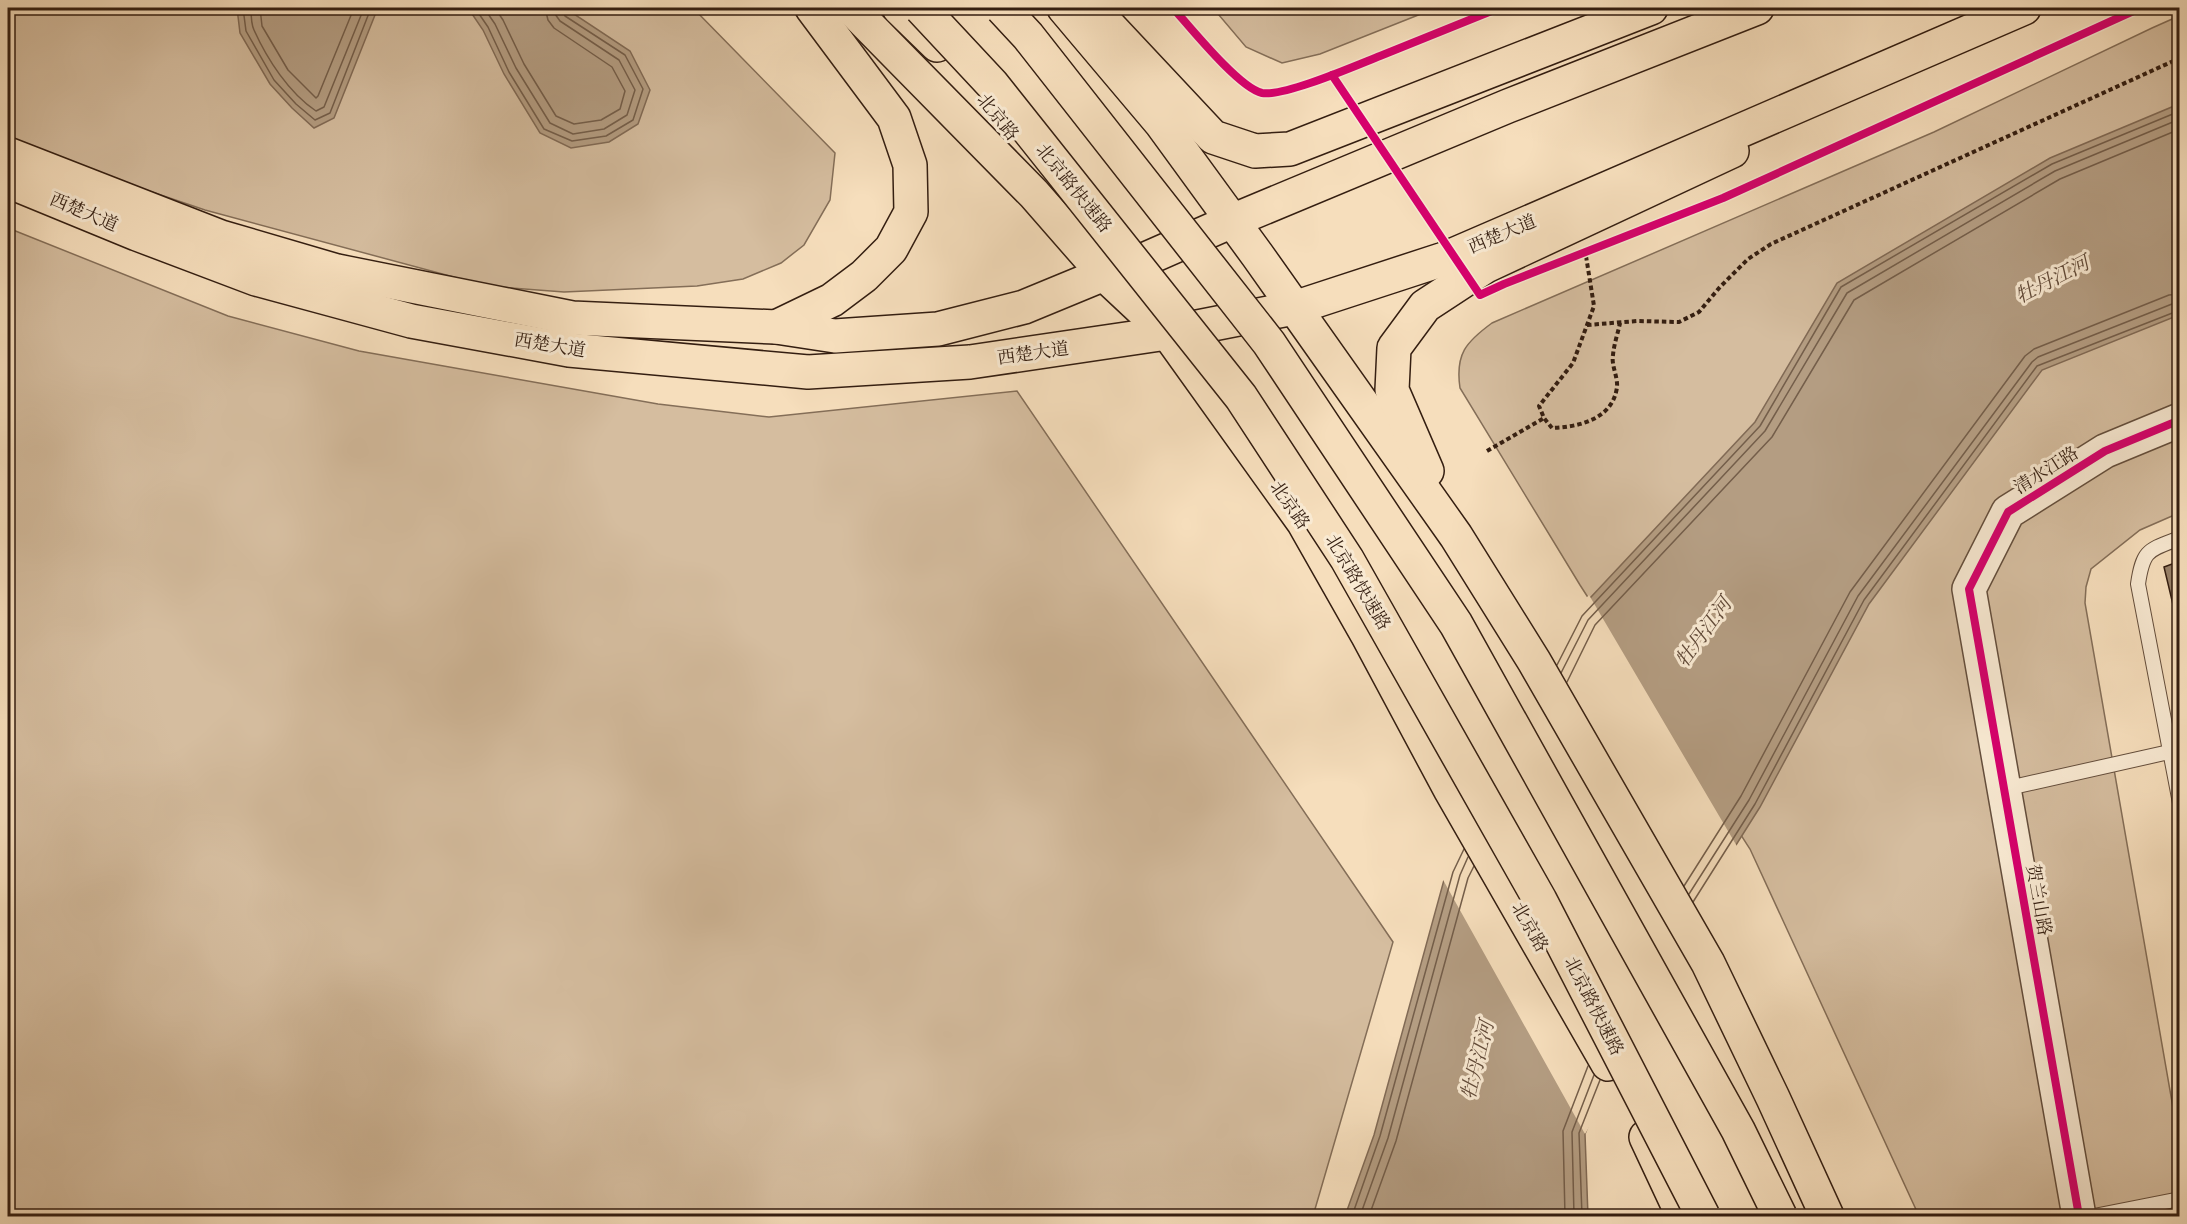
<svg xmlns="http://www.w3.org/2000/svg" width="2187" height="1224" font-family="'Libre Caslon Text','Noto Serif SC',serif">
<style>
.green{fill:#d5bd9f;stroke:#846e58;stroke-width:1.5}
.water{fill:#b49d82;stroke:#816a55;stroke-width:1.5}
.pier{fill:#f6debc}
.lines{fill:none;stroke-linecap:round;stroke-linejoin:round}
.shore{stroke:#745e4a;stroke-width:1.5}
.building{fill:#99826a;stroke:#341e11;stroke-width:1.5}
.service-casing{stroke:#644e3c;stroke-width:16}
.tertiary-casing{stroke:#644e3c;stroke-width:36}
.primary-casing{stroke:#341e11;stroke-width:36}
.trunk-casing{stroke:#341e11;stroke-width:36}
.path{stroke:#341e11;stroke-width:4;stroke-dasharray:4.5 3;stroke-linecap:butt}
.service{stroke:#f9ead3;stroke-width:14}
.tertiary{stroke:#f9ead3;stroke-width:33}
.primary{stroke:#f6debc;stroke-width:33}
.trunk{stroke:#f6debc;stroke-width:33}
.trunk-bridge-casing{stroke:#341e11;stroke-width:36;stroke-linecap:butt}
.trunk-bridge{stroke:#f6debc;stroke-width:33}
.cycleway-casing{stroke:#f9ead3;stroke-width:11}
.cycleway{stroke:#d6006c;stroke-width:8}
.labels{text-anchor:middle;stroke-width:6;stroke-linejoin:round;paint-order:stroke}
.street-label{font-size:18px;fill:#341e11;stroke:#f9ead3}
.water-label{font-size:20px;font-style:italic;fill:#614a39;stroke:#f9ead3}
</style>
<rect width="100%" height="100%" fill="#f6debc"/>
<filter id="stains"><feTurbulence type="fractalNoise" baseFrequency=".00333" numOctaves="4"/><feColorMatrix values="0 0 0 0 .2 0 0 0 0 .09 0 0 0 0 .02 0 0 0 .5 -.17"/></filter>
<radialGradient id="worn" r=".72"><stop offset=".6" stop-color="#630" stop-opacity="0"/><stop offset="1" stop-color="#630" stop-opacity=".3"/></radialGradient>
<g class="green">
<path d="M8,8H693L835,153L830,200L804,245L781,263L743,279L697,286L564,292L487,286L205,210L81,168L8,139Z"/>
<path d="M1213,8H1436L1320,54L1282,63L1246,47Z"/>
<path d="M2179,16V513L2140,530L2091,569L2086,587L2085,603L2179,1142V1216H1919L1750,849L1580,585L1460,388C1455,354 1466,342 1492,323L1934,132L2152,28Z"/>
<path d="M8,228L228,316L359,351L658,404L769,417L1017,391L1393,942L1313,1216H8Z"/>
</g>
<g class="water">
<path d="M237,8H385L375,15L334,118L314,128L292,108L270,84L240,33Z"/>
<path d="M468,8H565L630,51L650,90L638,124L609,142L571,148L540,133L504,74L483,30Z"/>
<path d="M2179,104V315L2042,370L1869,604L1760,807L1638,1000L1585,1134L1588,1216H1345L1374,1135L1447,869L1577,612L1755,422L1837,283L2050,158Z"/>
</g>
<path class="pier" d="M1589,595L1738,848L1641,1002L1594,1119L1585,1134L1442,878L1444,868L1574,611Z"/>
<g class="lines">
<g class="shore">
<path d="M243,8L246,31L274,80L296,104L315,120L330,113L369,13L375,8"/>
<path d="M251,8C251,15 251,24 254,30C267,59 289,93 316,111L324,107L364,8"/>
<path d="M260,8L262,26L288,70L316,98L318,96L354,8"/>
<path d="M475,8L488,27L509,72L544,129L572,141L606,136L633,120L643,89L625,55L565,16L562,8"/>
<path d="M484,8L495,24L516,68L550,123L573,134L604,129L627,115L635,90L619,60L560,21L555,14L554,8"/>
<path d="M495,8L503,20L524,64L556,116L574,124L601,120L620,109L625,91L612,67L554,28L548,20L545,8"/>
<path d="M1557,665L1582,616L1760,426L1841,287L2052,164L2180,111"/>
<path d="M1561,673L1588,620L1765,431L1847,293L2055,171L2180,119"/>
<path d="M1567,682L1595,625L1772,437L1854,300L2060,179L2180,129"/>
<path d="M1684,886L1741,796L1850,592L2025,356L2034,349L2169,295L2180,294"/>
<path d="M1689,894L1749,800L1858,596L2032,362L2038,357L2172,304L2180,303"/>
<path d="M1693,902L1755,804L1864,600L2037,366L2180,310"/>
<path d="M1352,1216L1380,1136L1453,872L1464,849"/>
<path d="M1360,1216L1388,1138L1460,875L1468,857"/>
<path d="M1369,1216L1396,1141L1468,878L1474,866"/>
<path d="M1565,1216L1563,1131L1588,1066"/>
<path d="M1574,1216L1572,1132L1594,1075"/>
<path d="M1582,1216L1579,1133L1600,1080"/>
</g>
</g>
<path class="building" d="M2180,561V634L2164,567Z"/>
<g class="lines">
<g class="service-casing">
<g id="service">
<path d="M2180,538C2149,550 2143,549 2138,584L2180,803"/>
<path d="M2004,789L2169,752"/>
<path d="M2094,1216L2180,1199"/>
</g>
</g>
<g class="tertiary-casing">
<path id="tertiary" d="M2079,1216L1969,589L2008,512L2105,451L2180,420"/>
</g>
<g class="primary-casing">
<g id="primary">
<path d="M899,8L937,45"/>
<path d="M1064,8L1161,123L1258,256L1456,536L1534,661L1708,963L1773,1098L1827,1216"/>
<path d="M8,154L221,237L337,271L572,318L776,327L835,336L938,329L1024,307L1104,274L1123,269L1232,221L1508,106L1757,8"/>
<path d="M8,181L137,234L256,279L411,321L569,350L808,372L970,362L1167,333"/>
<path d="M1152,311L1304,523L1367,634L1450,789L1608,1064"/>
<path d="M776,327L832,300L864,276L891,249L911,212L910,165L894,118L812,8"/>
<path d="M1427,471L1392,390L1394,348L1425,306L1486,266L1732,151"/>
<path d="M1646,1137L1683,1216"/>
</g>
</g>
<g class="trunk-casing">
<g id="trunk">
<path d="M851,8L1034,194L1104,274L1167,333L1294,308L1444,259L2024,8"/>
<path d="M1092,8L1213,137L1255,151L1290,149L1651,8"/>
</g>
</g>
<g class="path">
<path d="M1586,256L1594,306L1573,363L1539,406L1544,418L1552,428C1579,427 1613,419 1617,387C1618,377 1611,365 1613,355C1614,344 1618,333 1620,323"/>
<path d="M1587,325L1637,321L1679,322L1699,312L1720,287L1748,259L1771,244L2180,58"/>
<path d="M1487,451L1544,418"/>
</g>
<use href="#service" class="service"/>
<use href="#tertiary" class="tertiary"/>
<use href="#primary" class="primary"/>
<use href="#trunk" class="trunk"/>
<g class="trunk-bridge-casing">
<g id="trunk-bridge">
<path d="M921,8L992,84L1241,397L1347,559L1540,900L1703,1216"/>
<path d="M1002,8L1028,36L1269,343L1456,624L1738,1130L1780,1216"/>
</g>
</g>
<use href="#trunk-bridge" class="trunk-bridge"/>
<g class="cycleway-casing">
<g id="cycleway">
<path d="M1173,8C1190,27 1239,88 1262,93C1284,97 1357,65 1380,56C1420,40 1460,24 1499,8"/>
<path d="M1332,75L1480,295L1504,284L1723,198L2140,8"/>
<path d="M2079,1216L1969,589L2008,512L2105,451L2180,420"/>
</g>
</g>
<use href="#cycleway" class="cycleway"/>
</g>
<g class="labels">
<g class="street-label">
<text transform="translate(998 117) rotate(51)" y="6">北京路</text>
<text transform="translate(1074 188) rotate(51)" y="6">北京路快速路</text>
<text transform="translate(84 212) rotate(23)" y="6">西楚大道</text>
<text transform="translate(1502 234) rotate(-23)" y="6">西楚大道</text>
<text transform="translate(550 345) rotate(9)" y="6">西楚大道</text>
<text transform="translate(1033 353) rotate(-8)" y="6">西楚大道</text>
<text transform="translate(2046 470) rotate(-32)" y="6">清水江路</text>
<text transform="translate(1290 505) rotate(55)" y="6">北京路</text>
<text transform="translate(1358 582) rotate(59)" y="6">北京路快速路</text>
<text transform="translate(2039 900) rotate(80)" y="6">贺兰山路</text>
<text transform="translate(1530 927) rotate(60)" y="6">北京路</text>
<text transform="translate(1594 1006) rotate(63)" y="6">北京路快速路</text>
</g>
<g class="water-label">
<text transform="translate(2052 279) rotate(-27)" y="7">牡丹江河</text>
<text transform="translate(1703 632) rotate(-54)" y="7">牡丹江河</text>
<text transform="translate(1477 1060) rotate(-76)" y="7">牡丹江河</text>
</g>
</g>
<rect width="2187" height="1224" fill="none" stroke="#f6debc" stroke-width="30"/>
<rect x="9" y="9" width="2169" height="1206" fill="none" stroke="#341e11" stroke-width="3"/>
<rect x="15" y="15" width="2157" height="1194" fill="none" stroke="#341e11" stroke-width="1.5"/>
<rect width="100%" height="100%" filter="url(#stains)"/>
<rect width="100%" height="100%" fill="url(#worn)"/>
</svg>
